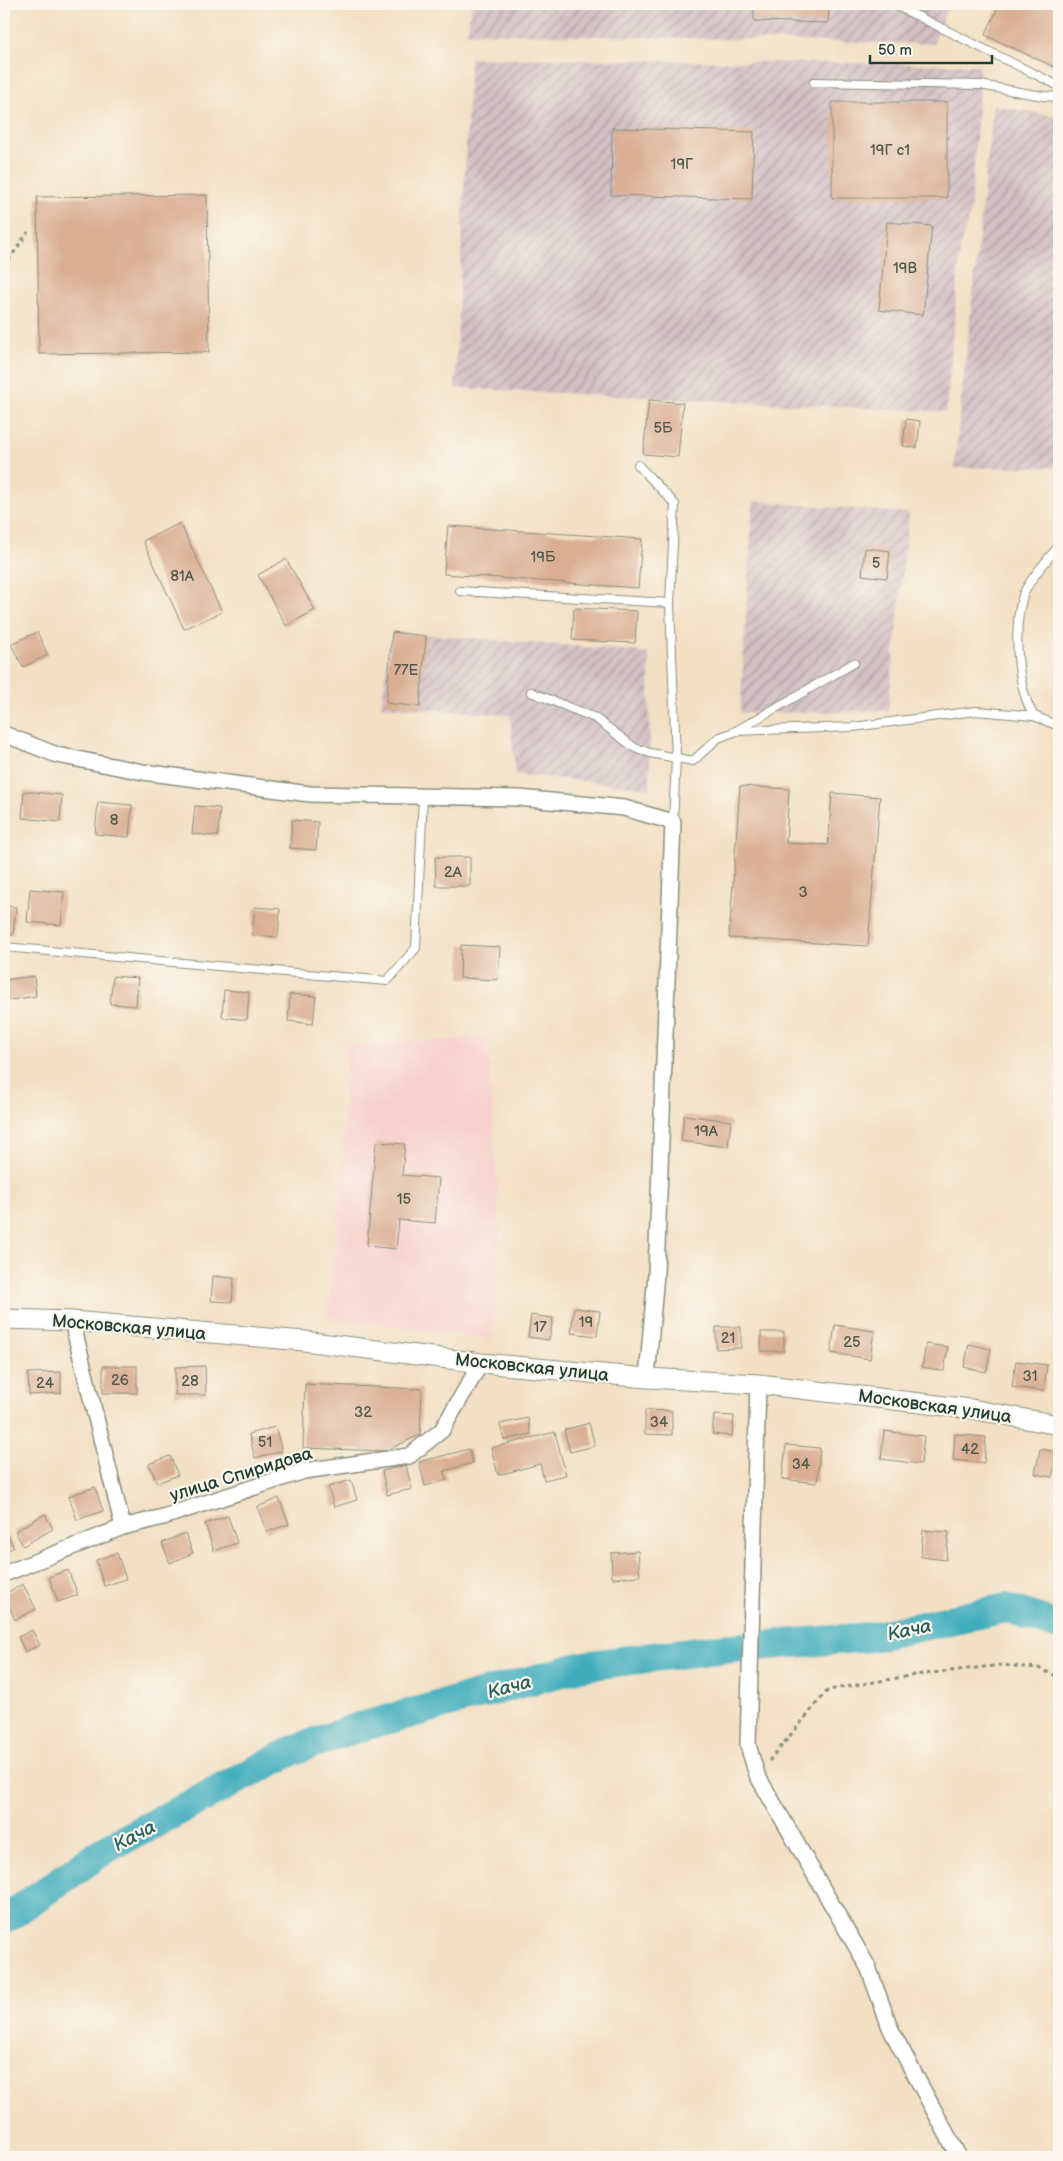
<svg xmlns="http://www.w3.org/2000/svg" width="1063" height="2161" font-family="'Balsamiq Sans',sans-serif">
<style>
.built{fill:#f7d0cd}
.industrial{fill:url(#industrial-furrows)}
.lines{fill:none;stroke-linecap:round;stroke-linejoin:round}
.river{stroke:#3fadbd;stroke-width:30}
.building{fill:#daae93}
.service-casing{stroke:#898e7c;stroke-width:10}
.minor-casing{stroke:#898e7c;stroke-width:18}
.tertiary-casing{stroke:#898e7c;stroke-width:21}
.path{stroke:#898e7c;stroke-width:3;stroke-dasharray:4 4;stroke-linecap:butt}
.service{stroke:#fff;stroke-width:8}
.minor{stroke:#fff;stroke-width:15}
.tertiary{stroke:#fff;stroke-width:19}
.labels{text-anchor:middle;stroke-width:4.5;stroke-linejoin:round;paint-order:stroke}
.number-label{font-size:15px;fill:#4e594c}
.street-label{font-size:18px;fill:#1f3d34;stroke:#fbf7ec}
.water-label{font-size:19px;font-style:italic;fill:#295f5d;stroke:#fbf7ec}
</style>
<defs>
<pattern id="industrial-furrows" width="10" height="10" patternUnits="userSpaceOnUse" patternTransform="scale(1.25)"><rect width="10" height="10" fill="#d2bec3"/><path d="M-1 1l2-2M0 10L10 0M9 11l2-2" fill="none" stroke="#aa9c9f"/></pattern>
</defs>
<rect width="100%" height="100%" fill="#fbf7ec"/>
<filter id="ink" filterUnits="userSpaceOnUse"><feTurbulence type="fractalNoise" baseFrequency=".02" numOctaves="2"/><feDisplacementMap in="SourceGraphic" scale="10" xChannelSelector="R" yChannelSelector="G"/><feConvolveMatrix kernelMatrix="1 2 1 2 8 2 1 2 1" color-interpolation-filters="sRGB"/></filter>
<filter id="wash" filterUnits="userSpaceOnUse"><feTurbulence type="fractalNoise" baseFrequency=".0096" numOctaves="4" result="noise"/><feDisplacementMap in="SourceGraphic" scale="20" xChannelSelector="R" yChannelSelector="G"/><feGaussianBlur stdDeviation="1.12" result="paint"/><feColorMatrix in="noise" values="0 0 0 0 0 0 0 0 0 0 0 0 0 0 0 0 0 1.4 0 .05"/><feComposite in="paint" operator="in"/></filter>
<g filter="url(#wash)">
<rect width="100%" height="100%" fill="#f3dfc3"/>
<path class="built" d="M488,1038L500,1230L492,1339L328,1317L341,1191L347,1045Z"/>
<g class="industrial">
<path d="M472,4H949L933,44L467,33Z"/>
<path d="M470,58L979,65L980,85L970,215L961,243L946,412L455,388Z"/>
<path d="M993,105L1059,117V467L954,468Z"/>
<path d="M753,501L909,513L888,711L740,713Z"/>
<path d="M392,632L635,651L649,655L650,788L515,774L510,715L381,706Z"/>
</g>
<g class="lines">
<path class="river" d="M4,1920L106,1849L294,1750L353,1729L584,1666L708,1650L871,1637L1006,1608L1059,1626"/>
</g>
<g id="blocks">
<g class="building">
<path d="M754,4H829L828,23L754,21Z"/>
<path d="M1000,4H1052L1059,7V69L985,35Z"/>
<rect x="832" y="102" width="115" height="96"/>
<path d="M612,128L754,132L752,199L611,195Z"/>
<path d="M207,195L209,352L39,354L37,197Z"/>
<path d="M887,222L932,226L923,315L879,310Z"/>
<path d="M649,400L683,403L678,457L643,454Z"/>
<path d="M906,419L920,421L917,448L903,446Z"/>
<path d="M180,523L222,612L184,629L143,541Z"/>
<path d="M448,526L642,539L638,588L444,574Z"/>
<path d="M865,548L890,551L887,578L862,575Z"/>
<path d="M286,559L315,610L286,626L258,575Z"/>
<path d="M574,608L637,611L635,643L572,640Z"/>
<path d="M37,632L48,655L23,667L11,644Z"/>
<path d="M392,632L426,636L420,707L386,703Z"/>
<path d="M740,786L789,789L786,843L828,845L832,793L880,797L868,946L729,938Z"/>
<path d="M24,791L62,795L60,822L22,818Z"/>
<path d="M98,802L132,805L129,837L95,834Z"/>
<path d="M195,806L220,808L218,836L192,834Z"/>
<path d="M292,820L318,822L316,850L290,848Z"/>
<path d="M435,857H470V886H436Z"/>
<path d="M30,889L64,892L61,925L27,922Z"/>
<path d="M4,906L16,907L13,935L4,934Z"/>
<path d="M255,907L280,909L278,937L252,935Z"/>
<path d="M461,945L500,947L498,980L460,978Z"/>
<path d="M34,976L36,996L4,1001V980Z"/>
<path d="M113,976L138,978L136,1006L110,1004Z"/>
<path d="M224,990L249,992L247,1020L222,1017Z"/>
<path d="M290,994L316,996L313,1024L288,1021Z"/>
<path d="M684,1115L731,1121L728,1147L681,1141Z"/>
<path d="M376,1142L405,1144L402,1175L439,1178L435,1223L399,1220L396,1249L367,1246Z"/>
<path d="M213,1276L234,1278L232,1302L211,1301Z"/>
<path d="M574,1308L600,1311L597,1336L571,1333Z"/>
<path d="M531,1315L553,1318L549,1340L528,1337Z"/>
<path d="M835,1325L874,1331L870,1359L831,1353Z"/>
<path d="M716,1327H741V1348L716,1349Z"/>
<rect x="761" y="1332" width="23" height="19"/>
<path d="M926,1344L948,1347L944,1371L922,1367Z"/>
<path d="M969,1344L991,1349L986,1372L964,1367Z"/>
<path d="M1016,1361L1047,1365L1044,1391L1012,1387Z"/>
<rect x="103" y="1366" width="34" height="27"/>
<path d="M205,1366L206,1395H175V1367Z"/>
<path d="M61,1372V1393L29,1395L28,1373Z"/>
<path d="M305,1384L422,1389L420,1435L385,1451L303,1448Z"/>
<path d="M645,1410L672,1411V1435L645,1434Z"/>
<path d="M714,1415L734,1416L732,1436L712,1434Z"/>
<path d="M528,1418L531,1434L504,1440L500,1424Z"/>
<path d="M589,1423L595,1446L570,1452L564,1430Z"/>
<path d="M275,1427L282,1451L255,1458L249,1434Z"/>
<path d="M884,1431L924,1436L921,1464L881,1459Z"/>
<path d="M555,1432L566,1475L544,1480L540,1464L498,1475L491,1448Z"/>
<path d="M955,1434L986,1437L984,1463L953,1460Z"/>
<path d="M786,1445L820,1448L817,1483L782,1479Z"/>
<path d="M469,1449L473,1463L444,1471L447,1480L425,1486L419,1462Z"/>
<path d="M1040,1449L1057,1452L1052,1477L1035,1474Z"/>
<path d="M170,1456L178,1475L157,1483L149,1464Z"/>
<path d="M406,1465L412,1489L387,1495L382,1471Z"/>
<path d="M351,1480L357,1500L334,1507L328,1487Z"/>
<path d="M95,1487L103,1511L77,1520L69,1496Z"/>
<path d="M279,1498L289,1524L267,1532L257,1507Z"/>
<path d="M45,1514L53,1529L23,1546L15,1531Z"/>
<path d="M228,1516L237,1543L214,1551L205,1524Z"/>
<path d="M4,1529L14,1547L4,1553Z"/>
<path d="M923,1530L949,1532L946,1560L921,1557Z"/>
<path d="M185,1533L193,1553L170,1563L162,1543Z"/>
<path d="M638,1551L640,1576L612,1578L611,1553Z"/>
<path d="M117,1553L126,1579L104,1586L96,1560Z"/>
<path d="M68,1570L78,1595L58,1602L49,1577Z"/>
<path d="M23,1584L36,1609L15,1620L4,1594Z"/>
<path d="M32,1630L40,1645L25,1652L18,1637Z"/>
</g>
</g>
</g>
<g filter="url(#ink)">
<use href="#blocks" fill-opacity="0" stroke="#898e7c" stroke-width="1"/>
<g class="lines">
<g class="service-casing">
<g id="service">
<path d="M893,4L1059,86"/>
<path d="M814,82L980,85L1043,96L1059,97"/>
<path d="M638,465L675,504L670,603L676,758L673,822"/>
<path d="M460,591L670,603"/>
<path d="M531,692L595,718L635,748L650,753L693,761L718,738L734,732L854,663"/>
<path d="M1034,716C1016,687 1013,628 1023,595C1028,582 1049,557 1059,546"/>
<path d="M737,731L853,727L976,711L1034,716L1059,726"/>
<path d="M4,947L387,981L416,948L423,796"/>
</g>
</g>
<g class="minor-casing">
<g id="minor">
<path d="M4,734L57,755L143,772L310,794L519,798L624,808L673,822L656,1274L647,1378"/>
<path d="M72,1321L123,1527"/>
<path d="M758,1384L748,1745L757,1775L868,1967L891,2030L959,2157"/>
<path d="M4,1574L123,1527L163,1517L304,1471L409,1456L442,1430L481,1363"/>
</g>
</g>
<g class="tertiary-casing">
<path id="tertiary" d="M4,1319L72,1321L304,1341L481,1363L647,1378L758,1384L971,1409L1059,1425"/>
</g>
<g class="path">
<path d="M4,267L28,232"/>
<path d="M769,1761L828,1690L915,1675L1002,1665L1038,1668L1059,1677"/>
</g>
<use href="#service" class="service"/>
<use href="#minor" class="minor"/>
<use href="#tertiary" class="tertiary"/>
</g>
</g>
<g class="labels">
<g class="number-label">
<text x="890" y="155">19Г с1</text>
<text x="682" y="169">19Г</text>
<text x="905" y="273">19В</text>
<text x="663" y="433">5Б</text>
<text x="543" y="562">19Б</text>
<text x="876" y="568">5</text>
<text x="182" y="581">81А</text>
<text x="406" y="675">77Е</text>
<text x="114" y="825">8</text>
<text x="453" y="877">2А</text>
<text x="803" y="897">3</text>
<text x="706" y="1136">19А</text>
<text x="404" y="1204">15</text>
<text x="586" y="1327">19</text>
<text x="540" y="1332">17</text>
<text x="728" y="1343">21</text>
<text x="852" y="1347">25</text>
<text x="1030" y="1381">31</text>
<text x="120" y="1385">26</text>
<text x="190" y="1386">28</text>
<text x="45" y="1388">24</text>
<text x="363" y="1417">32</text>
<text x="659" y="1427">34</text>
<text x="265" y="1447">51</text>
<text x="970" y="1454">42</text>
<text x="801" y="1469">34</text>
</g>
<g class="street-label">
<text transform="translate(129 1327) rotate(5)" y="6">Московская улица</text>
<text transform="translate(532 1367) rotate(6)" y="6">Московская улица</text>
<text transform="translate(935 1406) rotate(8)" y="6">Московская улица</text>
<text transform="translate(241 1474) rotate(-17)" y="6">улица Спиридова</text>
</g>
<g class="water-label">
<text transform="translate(909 1629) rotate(-12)" y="7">Кача</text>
<text transform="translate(509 1686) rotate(-15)" y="7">Кача</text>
<text transform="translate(134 1835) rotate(-28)" y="7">Кача</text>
</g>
</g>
<rect width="1063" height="2161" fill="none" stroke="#fbf7ec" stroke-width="20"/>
<path d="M870 55v8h122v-8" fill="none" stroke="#1f3d34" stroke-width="2.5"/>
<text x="878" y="55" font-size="15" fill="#1f3d34" stroke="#fbf7ec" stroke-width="4" paint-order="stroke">50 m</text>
</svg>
